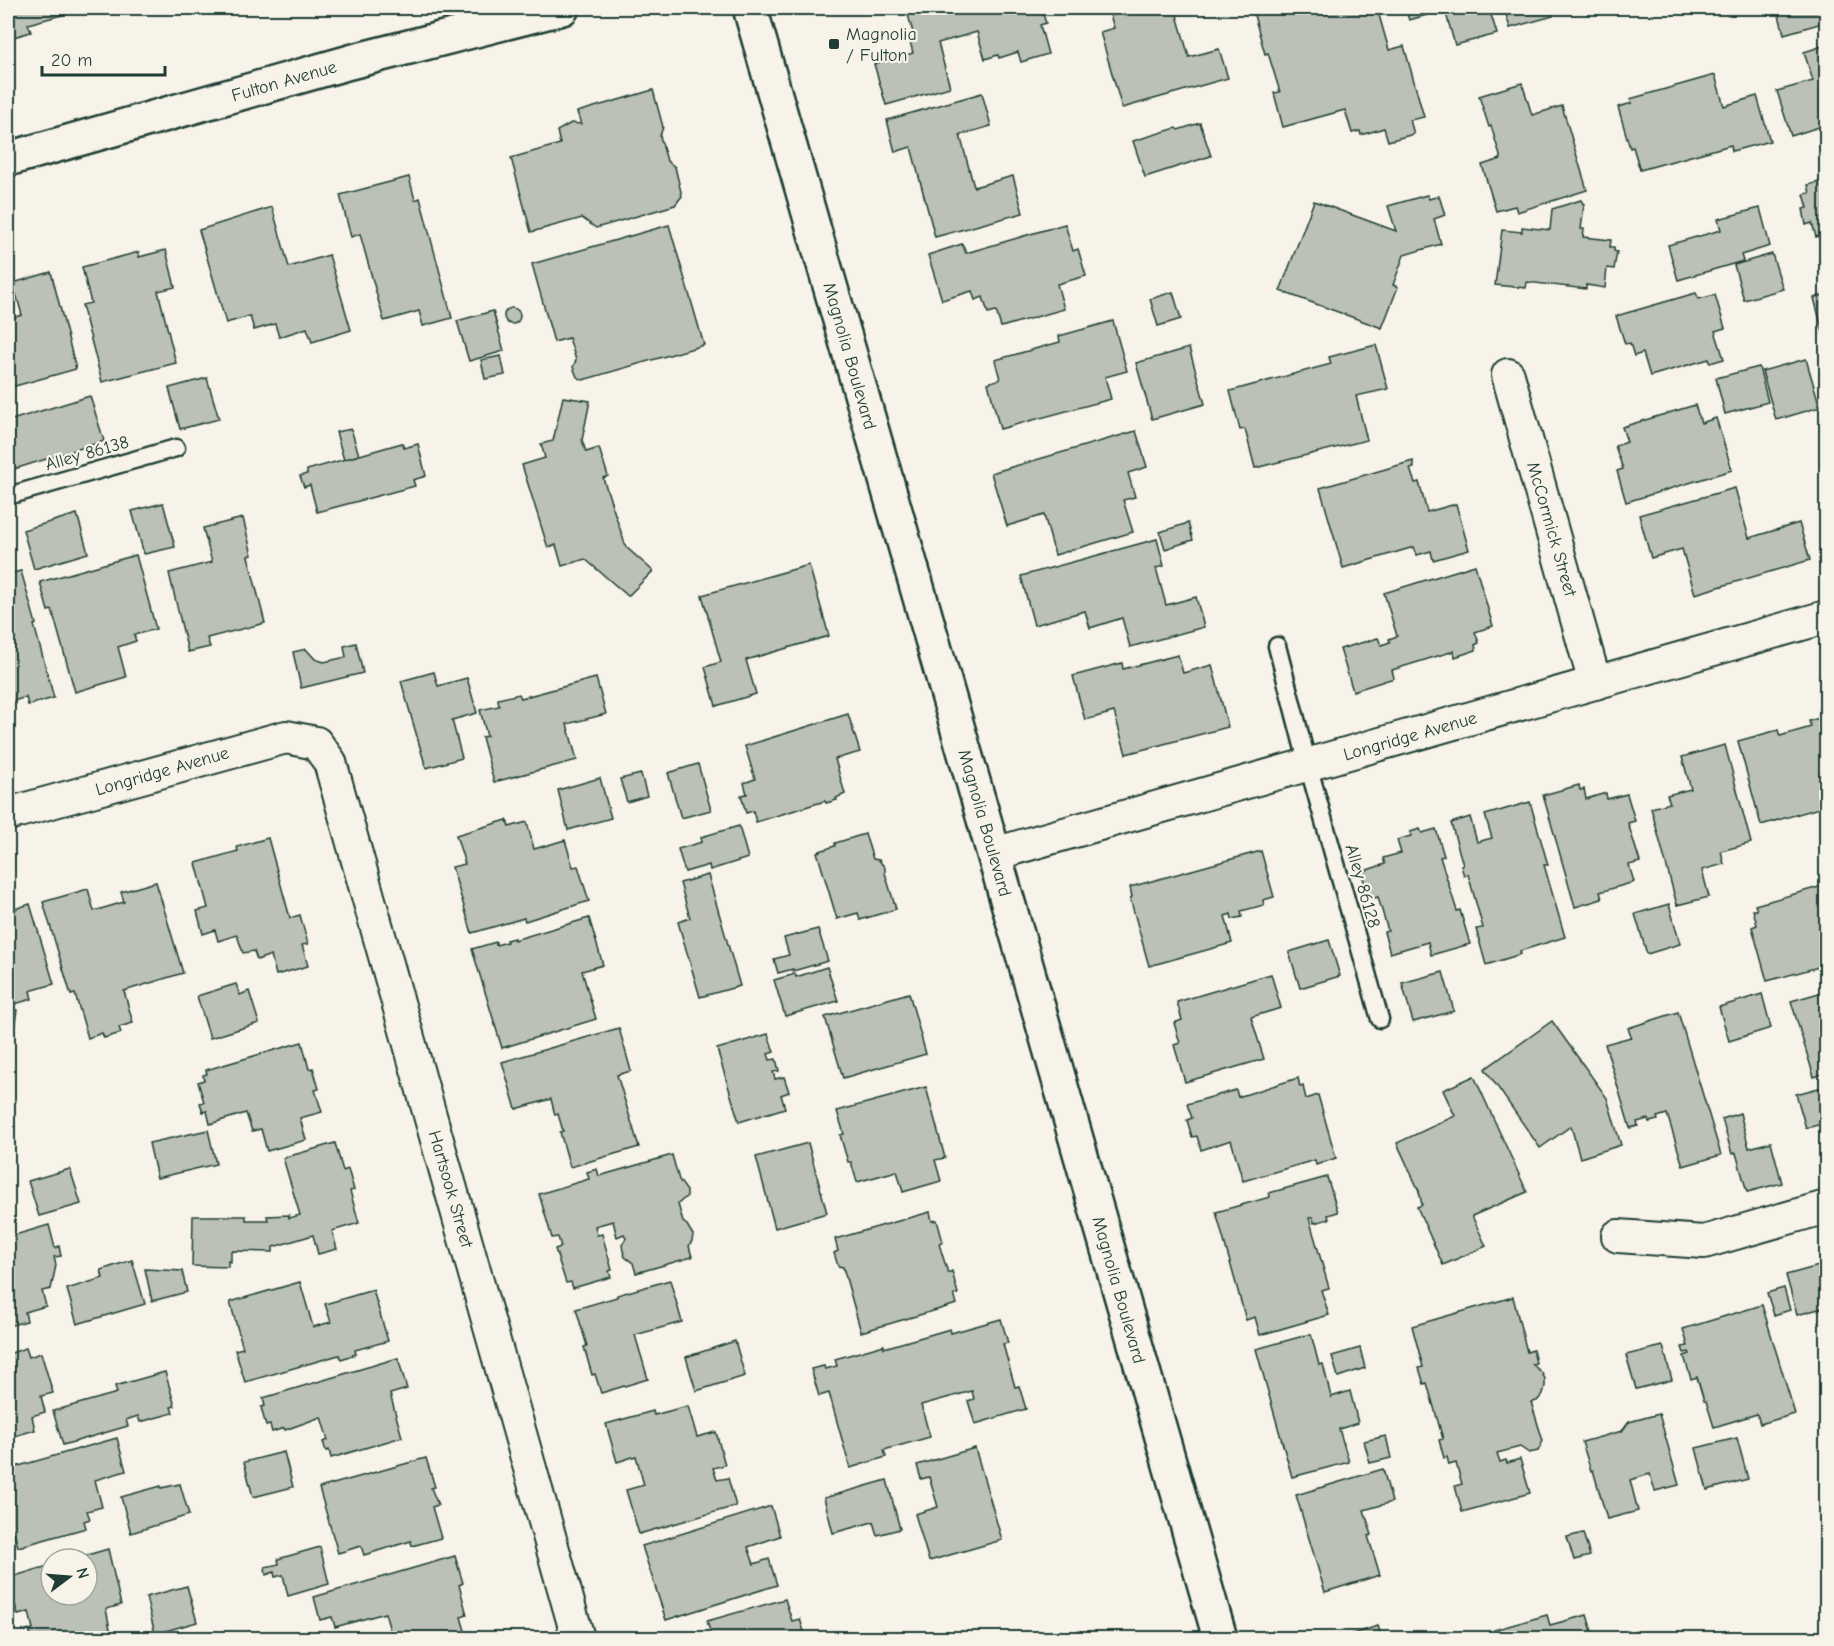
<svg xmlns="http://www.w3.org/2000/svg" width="1834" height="1646" font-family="'Comic Neue',sans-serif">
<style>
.building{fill:#bbc1b6;stroke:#1f3d34;stroke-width:1.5}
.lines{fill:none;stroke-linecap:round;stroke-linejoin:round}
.service-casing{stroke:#1f3d34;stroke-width:21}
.minor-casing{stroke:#1f3d34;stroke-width:36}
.tertiary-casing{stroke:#1f3d34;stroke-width:38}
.secondary-casing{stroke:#1f3d34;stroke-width:38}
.service{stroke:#f7f3e8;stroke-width:16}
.minor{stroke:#f7f3e8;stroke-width:32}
.tertiary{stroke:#f7f3e8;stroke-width:33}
.secondary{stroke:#f7f3e8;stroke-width:33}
.poi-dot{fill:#1f3d34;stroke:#f7f3e8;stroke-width:2}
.labels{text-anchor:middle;stroke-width:4.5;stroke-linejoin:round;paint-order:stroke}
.poi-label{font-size:18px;fill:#1f3d34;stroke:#f7f3e8;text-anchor:start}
.street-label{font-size:18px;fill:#1f3d34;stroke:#f7f3e8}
</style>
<rect width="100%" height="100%" fill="#f7f3e8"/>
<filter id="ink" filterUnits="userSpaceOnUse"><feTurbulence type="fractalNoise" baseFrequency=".0167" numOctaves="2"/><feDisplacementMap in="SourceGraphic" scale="12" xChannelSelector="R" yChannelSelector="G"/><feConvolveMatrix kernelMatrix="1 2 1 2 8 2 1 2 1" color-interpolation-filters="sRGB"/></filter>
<g filter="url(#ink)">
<g class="building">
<path d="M8,8H88L28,24L31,32L10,38L8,31Z"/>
<path d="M906,8H1041L1046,23L1040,25L1048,54L1021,62L1018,52L999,58L998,55L985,59L977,32L938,43L950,87L886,105L874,64L913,53L909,37L914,36Z"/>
<path d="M1108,8H1175L1189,57L1219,49L1228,78L1122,108L1100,32L1114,28Z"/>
<path d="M1252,8H1303L1304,10L1313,8H1347L1348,10L1356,8H1377L1389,50L1404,46L1424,117L1410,120L1414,134L1388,141L1384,128L1361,135L1360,131L1352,133L1345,110L1283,127L1274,93L1280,92L1268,53L1265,54Z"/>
<path d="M1405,8H1489L1497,34L1455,45L1445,10L1409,20Z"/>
<path d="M1504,8H1550L1553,16L1510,28Z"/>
<path d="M1777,8H1826V22L1784,34Z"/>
<path d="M1826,45V120L1821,122L1822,126L1791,136L1777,91L1813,81L1804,52Z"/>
<path d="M1715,75L1724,106L1757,96L1770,141L1732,151L1731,145L1640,170L1633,147L1630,148L1618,107L1632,103L1630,99Z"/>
<path d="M1522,83L1532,115L1562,106L1587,190L1517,212L1515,206L1496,211L1482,165L1501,159L1491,126L1489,127L1479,96Z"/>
<path d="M653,90L663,127L660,136L667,161L675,167L682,196L675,205L596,228L582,218L531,232L511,158L560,144L557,131L571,123L581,124L577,112Z"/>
<path d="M982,93L991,126L960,135L974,187L1013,176L1023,213L935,237L911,147L895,152L887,120Z"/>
<path d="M1200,123L1211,156L1145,177L1133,141L1176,128L1178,130Z"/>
<path d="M409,177L415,200L420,198L452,318L423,326L419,311L384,321L360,234L351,237L340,195Z"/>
<path d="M1826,180V234L1816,237L1812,223L1806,225L1803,209L1808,208L1804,194L1810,193L1808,185Z"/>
<path d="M1427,195L1429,199L1439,196L1445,215L1434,219L1441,244L1404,255L1393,285L1398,287L1382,328L1280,291L1314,201L1396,231L1388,206Z"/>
<path d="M1581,200L1584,205L1581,229H1584L1583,237L1611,240L1610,247H1614V251L1617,252L1614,269L1607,268L1605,288L1586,285V289L1527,282L1526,288L1495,285L1502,230L1522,232V227L1550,230L1552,209Z"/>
<path d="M272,207L289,267L329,255L351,330L312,342L307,328L279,337L275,324L254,330L250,316L226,323L199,230Z"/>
<path d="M1760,208L1770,246L1741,255L1743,261L1678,280L1668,245L1721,230L1718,219Z"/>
<path d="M1065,224L1073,251L1078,249L1086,276L1057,284L1064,309L1001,327L996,311L988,313L983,297L975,300L972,291L942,300L928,255L962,244L966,253Z"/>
<path d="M669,225L704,345L583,380L577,377L573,367L576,360L569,338L554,342L532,264Z"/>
<path d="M166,250L175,287L158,291L176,363L102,382L82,305L91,303L82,267L139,252V257Z"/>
<path d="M1772,254L1783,289L1744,300L1734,265Z"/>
<path d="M51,272L76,369L8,388V319L22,315L13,283Z"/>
<path d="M1173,292L1181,319L1158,326L1150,299Z"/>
<path d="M1696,293L1699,299L1715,295L1725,328L1715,331L1724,359L1710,363L1709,359L1650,376L1643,353L1634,356L1630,343L1625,344L1616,316Z"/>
<path d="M1826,294V335L1824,336L1814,298Z"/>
<circle cx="512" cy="316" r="8"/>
<path d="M493,311L504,351L469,361L457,321Z"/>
<path d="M1113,321L1127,371L1105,377L1111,399L1000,429L988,383L1000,379L995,360L1060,342L1059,336Z"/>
<path d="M1376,345L1388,389L1356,396L1367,440L1255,468L1245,429L1240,430L1230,391L1331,364L1329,357Z"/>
<path d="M1189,348L1205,404L1152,419L1136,363Z"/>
<path d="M501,356L505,375L485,379L481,360Z"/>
<path d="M1806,359L1820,407L1776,420L1762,371Z"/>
<path d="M1759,367L1768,402L1725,414L1716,378Z"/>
<path d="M207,378L219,419L180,429L169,388Z"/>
<path d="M90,396L104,441L8,471V421Z"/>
<path d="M563,397L590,401L582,440L586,452L599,448L608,476L603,478L626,547L653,571L628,596L585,559L562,566L556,545L548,548L522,465L545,458L541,444L553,441Z"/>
<path d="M1695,405L1701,423L1716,418L1732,470L1626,502L1617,471L1623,469L1615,446L1627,442L1622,427Z"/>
<path d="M351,429L359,455L344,460L336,432Z"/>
<path d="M1136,431L1147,467L1128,473L1135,497L1123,500L1133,532L1055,555L1044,515L1007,526L991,473Z"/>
<path d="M402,443L404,448L418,444L426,476L413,480L415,486L317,512L310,485L304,487L300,476L307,474V470Z"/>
<path d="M1413,461L1414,468L1410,469L1415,483L1419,482L1427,512L1456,504L1469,550L1433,560L1431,551L1417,555L1414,547L1343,568L1320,488Z"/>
<path d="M1735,488L1749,538L1799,523L1810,560L1695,594L1682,549L1651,558L1639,515Z"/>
<path d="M163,503L175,547L144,554L132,511Z"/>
<path d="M77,514L88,553L34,569L23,530Z"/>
<path d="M243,518L252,555L248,556L265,623L207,638L210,647L188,652L169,573L212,562L203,528Z"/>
<path d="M1188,523L1193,540L1165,549L1160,532Z"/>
<path d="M1157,539L1164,566L1156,568L1166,605L1196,597L1204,627L1130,647L1122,618L1090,628L1085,611L1034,625L1021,576Z"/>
<path d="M136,555L156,629L134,635L136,641L118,647L126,677L75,692L52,610L48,611L40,582Z"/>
<path d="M809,565L829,636L746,660L756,694L716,706L705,667L721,662L702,595Z"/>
<path d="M1475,565L1493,626L1475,632L1479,643L1475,645L1476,650L1455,657L1454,651L1392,670L1394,678L1353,691L1340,649L1378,638L1381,645L1390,642L1389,639L1397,636L1384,593Z"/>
<path d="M21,571L36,624L34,625L54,698L28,705L26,697L8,703V574Z"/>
<path d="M356,643L363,673L301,688L293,652L306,649L315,659L324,662L346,657L344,646Z"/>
<path d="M1178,655L1183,673L1212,665L1228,727L1126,754L1114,712L1085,720L1073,676L1122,663L1123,669Z"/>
<path d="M434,672L438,686L467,678L477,713L452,720L462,758L426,768L401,681Z"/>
<path d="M596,678L606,714L567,724L577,760L494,782L482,737L487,736L480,710L499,706L498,699L519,694L521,698Z"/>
<path d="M848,714L860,752L835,759L845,794L836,798L837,800L826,803L825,801L756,822L753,811L746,813L741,795L747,794L744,783L755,779L745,746Z"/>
<path d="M1826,716V806L1761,825L1738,741L1778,730L1780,736L1811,727L1809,721Z"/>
<path d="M1725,745L1751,843L1721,851L1724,864L1702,870L1709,897L1677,905L1651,808L1670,803L1667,795L1691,789L1682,757Z"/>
<path d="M698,764L711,810L681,818L668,773Z"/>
<path d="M641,774L647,796L627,802L620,779Z"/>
<path d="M600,778L611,818L568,830L558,790Z"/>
<path d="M1579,785L1580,790L1584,789L1586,799L1606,793L1607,799L1627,794L1635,821L1628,823L1640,862L1629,865L1634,882L1600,892L1602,899L1575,907L1543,795Z"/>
<path d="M1530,802L1548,865H1544L1565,937L1520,951L1521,954L1486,965L1476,929L1483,928L1468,874L1464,876L1461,866L1463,865L1451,823L1470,817L1477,842L1492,838L1485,815Z"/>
<path d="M507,820L509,827L527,822L534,849L565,840L573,867L578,866L589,901L525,921L524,918L472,933L452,867L465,864L456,835Z"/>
<path d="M739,826L748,858L710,870L709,865L685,872L678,849L702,842L701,837Z"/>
<path d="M1420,829L1422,833L1436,829L1444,856L1440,857L1457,911L1460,910L1470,944L1431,955L1428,942L1390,953L1384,932L1388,931L1378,897L1370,899L1361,872L1385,864L1383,858L1401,853L1397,840L1411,836L1410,832Z"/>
<path d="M865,834L873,859L879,860L885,868V873L896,909L860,920L858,913L837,919L817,852L835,846V843Z"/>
<path d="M268,838L290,918L300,915L308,944L302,945L308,966L276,975L271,955L257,960L254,951L243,953L237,935L218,941L215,930L203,934L197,911L208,908L196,863L238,851L237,847Z"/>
<path d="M1261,851L1274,897L1263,900L1264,905L1241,911L1242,917L1232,919L1231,914L1225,916L1232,943L1149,966L1130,898L1132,897L1130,887Z"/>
<path d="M708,875L740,986L700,997L678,922L690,918L680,883Z"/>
<path d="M156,882L183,973L124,991L133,1023L119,1027L121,1033L104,1038L102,1033L88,1038L75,994L71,995L43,902L88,889L94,911L124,902L121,892Z"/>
<path d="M1826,885V965L1767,981L1752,927L1757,925L1753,910H1757L1755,905Z"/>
<path d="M30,904L54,984L30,991L32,999L8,1006V911Z"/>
<path d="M1669,904L1680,944L1647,954L1635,914Z"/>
<path d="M589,918L603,965L582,971L596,1019L502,1048L472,949L496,942V945L507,942L506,940L514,938V940Z"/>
<path d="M818,929L828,961L793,971V969L778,973L774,959L789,955L784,938Z"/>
<path d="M1329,940L1340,976L1300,988L1289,952Z"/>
<path d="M827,967L838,1001L785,1016L774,980L795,974L796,977Z"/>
<path d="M1443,972L1454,1011L1413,1022L1402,983Z"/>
<path d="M1271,974L1281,1008L1251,1017L1264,1059L1185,1082L1174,1045L1180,1043L1174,1023L1182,1020L1177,1002Z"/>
<path d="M236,984L240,995L249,991L259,1023L210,1038L197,996Z"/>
<path d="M1826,991V1073L1814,1077L1791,1001Z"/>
<path d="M909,993L926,1054L843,1078L825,1017Z"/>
<path d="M1762,994L1771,1028L1729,1041L1719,1007Z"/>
<path d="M8,1008L17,1010L8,1066Z"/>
<path d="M1678,1012L1721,1155L1683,1166L1667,1114L1657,1117L1658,1120L1649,1122L1648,1119L1637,1122L1638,1126L1630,1128L1605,1044L1631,1037L1628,1028Z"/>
<path d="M1552,1021L1607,1098L1621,1145L1580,1158L1571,1126L1540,1148L1485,1069Z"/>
<path d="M619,1028L631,1071L617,1075L639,1147L570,1167L560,1132L563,1131L558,1114L555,1115L551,1099L516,1109L502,1062Z"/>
<path d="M768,1034L774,1052L768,1054L770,1060L776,1059L779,1071L773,1072L775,1079L784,1077L789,1092L781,1095L785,1108L739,1122L717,1049Z"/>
<path d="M302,1042L309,1069L313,1068L319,1089L315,1090L322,1112L300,1118L306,1140L267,1151L261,1129L252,1131L246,1113L210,1124L207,1111L203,1112L200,1103L204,1102L198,1082L204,1080L203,1075L207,1074L206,1070Z"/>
<path d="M1474,1076L1527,1192L1472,1216L1486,1246L1443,1265L1417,1207L1422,1205L1419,1191L1397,1143L1455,1116L1443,1090Z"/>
<path d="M1298,1078L1300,1087L1303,1086L1306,1099L1318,1095L1336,1158L1316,1165L1315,1160L1243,1181L1231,1140L1201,1150L1197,1136L1192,1137L1187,1120L1192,1118L1187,1104L1236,1090L1238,1097Z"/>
<path d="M1826,1086V1123L1806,1128L1796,1094Z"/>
<path d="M926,1087L945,1158L935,1160L941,1181L903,1192L897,1171L857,1182L851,1162H848L840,1135L844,1134L837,1111Z"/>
<path d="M1740,1113L1749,1148L1771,1142L1782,1183L1747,1192L1736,1153L1732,1154L1722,1119Z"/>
<path d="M208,1130L216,1164L157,1178L149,1143Z"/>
<path d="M335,1143L343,1171L348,1169L354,1190L350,1191L359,1223L332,1231L337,1249L318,1254L313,1235L273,1247V1252L231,1251V1262L228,1261V1267L192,1266L193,1216H246V1220H268L267,1216L289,1215V1218L300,1215L283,1158Z"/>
<path d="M808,1143L827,1213L775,1228L756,1157Z"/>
<path d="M672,1155L679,1180L687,1191V1196L678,1204L683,1222L687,1225L693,1235L692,1241L689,1246L692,1257L636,1273L633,1263L625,1257L623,1251L622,1245L626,1238L624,1234L617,1237L613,1221L595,1226L597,1235L602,1234L612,1270L609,1271L611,1277L573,1288L571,1282L566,1283L555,1249L561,1247L558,1237L552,1238L539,1194L589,1179L587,1172L597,1169L599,1176Z"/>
<path d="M70,1169L81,1204L39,1216L28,1181Z"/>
<path d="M1327,1177L1338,1212L1328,1215L1329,1219L1314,1223L1313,1217L1309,1218L1329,1288L1321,1290L1329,1315L1260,1335L1255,1317L1246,1320L1216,1212L1270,1197L1269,1193Z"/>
<path d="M930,1212L932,1221L937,1220L943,1242L939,1244L948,1273L952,1271L958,1294L954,1295L957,1304L861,1332L843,1267L838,1266L834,1253L838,1251L835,1239Z"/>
<path d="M49,1225L55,1248L59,1246L61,1256L54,1257L56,1265L51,1289L42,1291L46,1306L25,1312L27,1321L8,1326V1237Z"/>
<path d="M132,1260L145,1304L77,1324L67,1289L103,1278L101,1270Z"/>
<path d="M1819,1266L1826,1292V1307L1797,1315L1786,1275Z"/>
<path d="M145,1269L182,1271L187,1292L152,1301Z"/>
<path d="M670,1280L682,1322L635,1335L648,1379L601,1393L595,1374L592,1375L584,1347L587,1346L576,1309L617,1297V1295Z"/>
<path d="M300,1282L313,1327L331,1322L325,1304L373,1290L388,1341L355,1350L356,1354L341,1359L339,1355L245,1382L235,1350L243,1348L230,1302Z"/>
<path d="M1784,1288L1790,1310L1774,1315L1767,1293Z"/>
<path d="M1513,1297L1527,1352L1533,1350L1536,1363L1532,1364L1542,1373L1545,1379V1386L1543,1394L1537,1401L1531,1402L1543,1441L1538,1451L1529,1453L1520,1447L1497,1453L1500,1462L1506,1460L1507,1463L1520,1459L1530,1493L1462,1512L1455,1486L1462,1484L1456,1463L1449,1465L1447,1457L1444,1458L1439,1440L1443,1439L1427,1383L1424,1384L1419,1368L1423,1367L1412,1326Z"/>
<path d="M1762,1305L1795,1414L1760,1424L1757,1414L1714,1427L1706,1401H1704L1697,1377L1691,1379L1684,1356L1690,1354L1689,1352L1684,1353L1682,1347L1688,1346L1683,1329Z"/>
<path d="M1001,1319L1008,1343L1003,1344L1015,1387L1019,1386L1026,1409L975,1424L968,1401L974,1399L972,1391L921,1405L930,1437L884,1450L886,1457L850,1468L829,1393L819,1396L811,1369L824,1366L825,1369L837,1366L835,1359L884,1345V1348L950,1329L951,1333Z"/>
<path d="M1311,1334L1319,1365L1323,1364L1331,1397L1350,1391L1358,1423L1339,1429L1349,1462L1292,1477L1256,1349Z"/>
<path d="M735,1341L745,1376L696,1391L686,1357Z"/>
<path d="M1663,1346L1672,1380L1636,1389L1626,1355Z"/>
<path d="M26,1348L29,1357L41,1353L53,1393L41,1396L45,1412L32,1416L35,1430L8,1438V1354Z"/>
<path d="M1360,1348L1365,1368L1338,1377L1332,1356Z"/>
<path d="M398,1358L407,1389L390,1394L402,1437L331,1458L329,1450L326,1451L323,1442L328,1440L321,1417L285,1430L284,1428L272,1432L270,1425L266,1426L261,1407L265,1406L263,1398Z"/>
<path d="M165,1372L175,1406L171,1407L173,1413L140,1422L138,1416L126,1420L128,1426L63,1445L53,1411L117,1393L115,1386Z"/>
<path d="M688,1406L697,1437L716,1432L725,1465L713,1468L717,1480L728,1478L736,1506L639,1534L626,1490L644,1485L636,1456L617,1462L606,1424L653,1411L654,1415Z"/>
<path d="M1659,1414L1679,1485L1655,1491L1650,1474L1630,1480L1638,1511L1607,1519L1593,1470L1591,1471L1582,1442L1622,1431L1629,1422Z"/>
<path d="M1386,1436L1391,1458L1370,1463L1364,1441Z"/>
<path d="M117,1438L126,1471L95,1480L102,1507L87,1511L90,1519L84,1521L86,1528L18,1547L13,1529L8,1530V1469Z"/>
<path d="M1737,1438L1748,1479L1707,1490L1696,1448Z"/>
<path d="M975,1448L1002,1540L929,1561L915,1514L938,1507L929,1477L921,1479L917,1465Z"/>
<path d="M284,1452L293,1487L253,1497L244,1462Z"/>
<path d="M426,1458L435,1487L431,1488L438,1505L432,1507L441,1538L412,1546L411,1541L364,1555L361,1546L338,1553L319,1488Z"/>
<path d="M1383,1469L1392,1502L1364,1510L1372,1535L1368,1536L1380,1575L1325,1592L1296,1495Z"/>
<path d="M887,1480L900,1529L877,1535L873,1522L833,1533L824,1498Z"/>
<path d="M180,1484L189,1515L131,1533L121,1497L161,1486V1488Z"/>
<path d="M771,1506L780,1536L748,1547L754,1564L769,1559L777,1585L666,1620L642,1546Z"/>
<path d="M1583,1533L1590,1556L1574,1560L1567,1537Z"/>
<path d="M320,1547L329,1584L288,1596L283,1575L275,1577L274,1572L266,1575L265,1567L279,1564L278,1559Z"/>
<path d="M108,1549L121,1605L106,1609L110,1629L76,1638H32L29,1630L33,1629L29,1612L18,1615L15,1605H12L8,1588V1578L51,1565V1595H87V1559H74Z"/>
<path d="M455,1556L463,1583L459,1585L467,1615L461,1617L466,1634L451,1638H387L386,1635L391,1634L385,1613L335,1627L332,1617L320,1620L314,1597Z"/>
<path d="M187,1586L197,1622L155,1634L146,1597Z"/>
<path d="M785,1599L792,1621L800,1619L806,1638H712L707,1621Z"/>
<path d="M1547,1615L1550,1625L1587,1615L1594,1638H1497L1494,1630Z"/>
<path d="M1378,1626L1382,1638H1340Z"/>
</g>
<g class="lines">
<g class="service-casing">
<g id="service">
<path d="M459,8L467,33"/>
<path d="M8,496L176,448"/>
<path d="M1277,646L1308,765L1380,1019"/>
</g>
</g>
<g class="minor-casing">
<g id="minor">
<path d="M1508,375L1595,683"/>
<path d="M8,814L286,737L316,743L330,762L578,1638"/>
<path d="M994,854L1826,617"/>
<path d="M1618,1236L1704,1242L1826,1207"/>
</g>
</g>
<g class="tertiary-casing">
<path id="tertiary" d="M8,159L350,62L562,8"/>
</g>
<g class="secondary-casing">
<path id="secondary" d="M750,8L1220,1638"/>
</g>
<use href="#service" class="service"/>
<use href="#minor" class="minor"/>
<use href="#tertiary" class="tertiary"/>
<use href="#secondary" class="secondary"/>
</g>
</g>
<rect class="poi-dot" x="828" y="38" width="12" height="12" rx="3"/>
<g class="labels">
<g class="poi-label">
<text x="846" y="40">Magnolia<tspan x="846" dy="21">/ Fulton</tspan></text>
</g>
<g class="street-label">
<text transform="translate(284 81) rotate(-16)" y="6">Fulton Avenue</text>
<text transform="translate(850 356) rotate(74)" y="6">Magnolia Boulevard</text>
<text transform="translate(87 453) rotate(-16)" y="6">Alley 86138</text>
<text transform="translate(1552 529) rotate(74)" y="6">McCormick Street</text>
<text transform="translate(1410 736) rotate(-16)" y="6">Longridge Avenue</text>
<text transform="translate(162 771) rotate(-16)" y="6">Longridge Avenue</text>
<text transform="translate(985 823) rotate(74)" y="6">Magnolia Boulevard</text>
<text transform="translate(1363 886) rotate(74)" y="6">Alley 86128</text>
<text transform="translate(451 1189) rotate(74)" y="6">Hartsook Street</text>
<text transform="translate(1119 1290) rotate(74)" y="6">Magnolia Boulevard</text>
</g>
</g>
<rect width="1834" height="1646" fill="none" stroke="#f7f3e8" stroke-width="30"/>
<rect x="15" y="15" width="1804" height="1616" fill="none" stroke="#1f3d34" stroke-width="2" filter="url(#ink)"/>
<g transform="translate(69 1577) rotate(74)"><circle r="28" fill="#f7f3e8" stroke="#a1aaa0" stroke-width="1.5"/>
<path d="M0-4.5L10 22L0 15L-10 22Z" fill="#1f3d34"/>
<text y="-9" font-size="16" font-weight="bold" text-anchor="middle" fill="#1f3d34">N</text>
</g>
<path d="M42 66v9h123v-9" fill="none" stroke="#1f3d34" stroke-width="3"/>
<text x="51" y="66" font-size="18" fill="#1f3d34" stroke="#f7f3e8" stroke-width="4.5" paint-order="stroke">20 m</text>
</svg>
